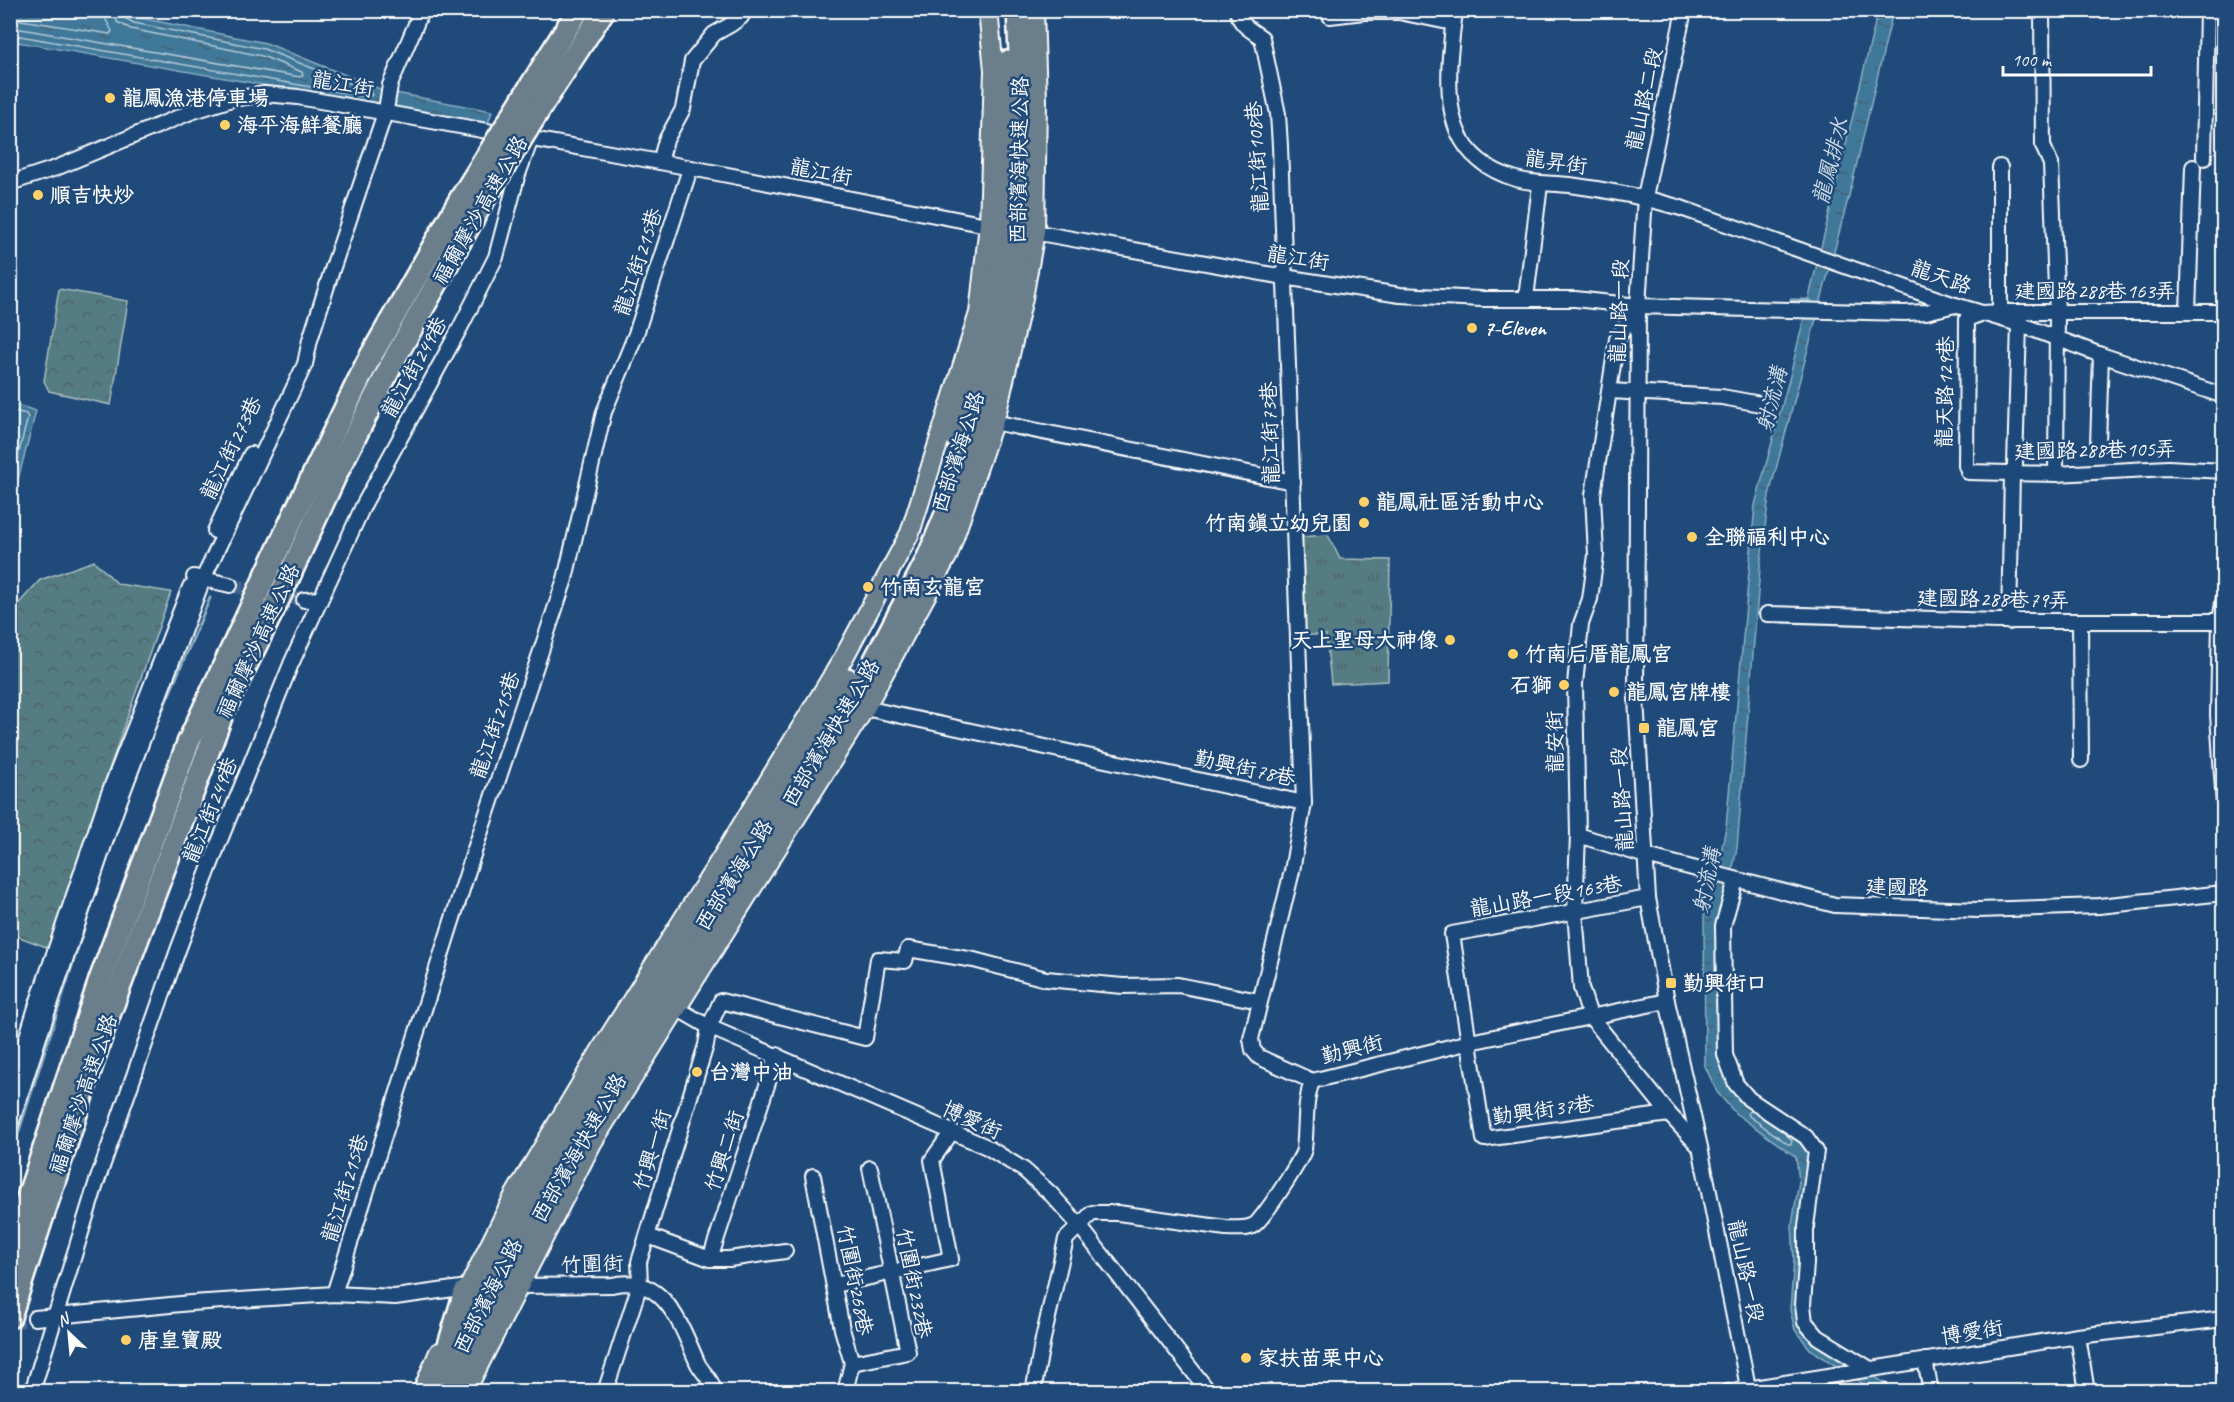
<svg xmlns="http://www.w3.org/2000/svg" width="2234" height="1402" font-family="Caveat,'LXGW WenKai TC',sans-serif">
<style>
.grass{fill:url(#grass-tufts);stroke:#aabec0;stroke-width:1.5}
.forest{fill:url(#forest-crowns);stroke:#aabec0;stroke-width:1.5}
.water{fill:url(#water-ripples);stroke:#8caec2;stroke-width:1.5}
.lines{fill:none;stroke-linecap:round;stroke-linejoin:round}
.shore{stroke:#b2c9d7;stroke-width:1.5}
.stream{stroke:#8caec2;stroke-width:3}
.minor-tunnel{stroke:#41658e;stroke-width:14;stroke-dasharray:14 7;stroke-linecap:butt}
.minor-casing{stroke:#fff;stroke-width:18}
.major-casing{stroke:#fff;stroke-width:22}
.highway-casing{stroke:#fff;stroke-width:26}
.minor{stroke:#1f4a7a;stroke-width:14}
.major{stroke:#6b7e8b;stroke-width:18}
.highway{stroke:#6b7e8b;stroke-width:21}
.highway-bridge-casing{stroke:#fff;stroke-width:26;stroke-linecap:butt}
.highway-bridge{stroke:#6b7e8b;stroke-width:21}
.poi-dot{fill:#ffd166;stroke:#1f4a7a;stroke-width:2}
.labels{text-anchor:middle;stroke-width:5;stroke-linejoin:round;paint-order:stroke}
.street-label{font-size:21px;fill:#fff;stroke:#1f4a7a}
.poi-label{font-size:21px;font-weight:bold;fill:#fff;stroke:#1f4a7a;text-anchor:start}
.water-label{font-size:22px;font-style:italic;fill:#cfdde6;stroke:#1f4a7a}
</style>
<defs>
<pattern id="grass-tufts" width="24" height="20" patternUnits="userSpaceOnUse" patternTransform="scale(1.5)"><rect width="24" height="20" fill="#547c82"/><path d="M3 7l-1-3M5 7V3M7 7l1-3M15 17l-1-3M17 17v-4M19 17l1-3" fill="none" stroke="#506467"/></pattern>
<pattern id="forest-crowns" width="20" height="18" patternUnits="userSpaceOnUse" patternTransform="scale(1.5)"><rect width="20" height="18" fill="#547c82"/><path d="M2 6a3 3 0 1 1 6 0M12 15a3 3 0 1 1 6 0" fill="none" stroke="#506467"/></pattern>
<pattern id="water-ripples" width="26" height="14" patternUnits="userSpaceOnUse" patternTransform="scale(1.5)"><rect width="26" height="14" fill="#3f789a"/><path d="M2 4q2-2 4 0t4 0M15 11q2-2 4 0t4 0" fill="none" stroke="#46606f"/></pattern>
</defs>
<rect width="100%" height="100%" fill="#1f4a7a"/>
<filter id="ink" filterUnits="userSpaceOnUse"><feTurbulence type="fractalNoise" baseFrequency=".0167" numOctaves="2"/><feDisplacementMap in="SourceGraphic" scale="12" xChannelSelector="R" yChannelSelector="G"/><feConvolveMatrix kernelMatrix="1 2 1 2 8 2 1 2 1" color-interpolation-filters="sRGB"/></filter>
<g filter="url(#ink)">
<path class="grass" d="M1328,535L1340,559L1390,560L1388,681L1331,684L1326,635H1304L1301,537Z"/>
<g class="forest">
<path d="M59,289L128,301L111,405L49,391L44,381Z"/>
<path d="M94,561L118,584L171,592L90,824L49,948L11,934L10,613L40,580Z"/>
</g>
<g class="water">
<path d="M11,11H121L136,17L266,43L385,91L492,111L488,124L18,42L11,80Z"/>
<path d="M1878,11H1893L1851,188L1769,495L1760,568L1737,848L1718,940L1724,1070L1803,1141L1810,1154L1800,1305L1819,1341L1897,1391H1875L1868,1387L1810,1349L1795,1330L1790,1310L1794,1260L1792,1225L1799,1181L1796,1157L1735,1113L1717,1092L1705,1066L1704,916L1716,878L1726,827L1755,505L1790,376Z"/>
<path d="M11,403L36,411L14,495H10Z"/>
</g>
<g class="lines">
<g class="shore">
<path d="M10,21L21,20L110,34L112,31L106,20L105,10"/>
<path d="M10,31L21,29L300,77L303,75L302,72L262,56L131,29L117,22L114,10"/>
<path d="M10,46L13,39L20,36L368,97L372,95L370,91L264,49L134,23L123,17L121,10"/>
<path d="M10,410L26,414L28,417L10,486"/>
<path d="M1773,1125L1752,1111L1748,1112L1749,1116L1788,1144H1791L1792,1140L1783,1132"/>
</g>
<g class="stream">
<path d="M1791,300H1810"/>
<path d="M116,830L152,735L210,598"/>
<path d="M10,1159L102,873"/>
</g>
<g class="minor-tunnel">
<path d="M230,585L304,600"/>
<path d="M10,1323L35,1318"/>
</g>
<g class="minor-casing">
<g id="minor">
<path d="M1237,10C1240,26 1250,29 1262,38L1278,114L1280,146L1304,803"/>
<path d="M1456,10C1452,25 1452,40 1450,56C1446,113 1453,160 1516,179C1534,184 1551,183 1570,185C1608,190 1644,197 1681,208L1955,305L2019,324L2101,355L2224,396"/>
<path d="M1684,10L1645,197L1638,306L1636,699L1648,898L1667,1001L1700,1147L1749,1392"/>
<path d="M2042,10L2043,146L2051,164L2057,313L2056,474"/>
<path d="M1330,16L1364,12H1399L1453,23"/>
<path d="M2204,158L2207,10"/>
<path d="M660,162L666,140L683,109L692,61L714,34L730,25L741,17L745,10"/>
<path d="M2000,167V312"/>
<path d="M10,183L56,168L191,112L232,99L265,94L298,97L660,162L997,227"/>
<path d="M1028,231L1284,277L1400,295L1482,299H1575L1638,306L1904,313L1926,312L1955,305"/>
<path d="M1526,298L1540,185"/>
<path d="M1638,307L1617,339L1593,495L1596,555L1590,599L1581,624L1575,684L1578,835L1575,912L1581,988L1590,1016L1669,1114L1698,1145"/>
<path d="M2188,312L2193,167"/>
<path d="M1609,391L1722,397L1766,405"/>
<path d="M993,422L1293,482"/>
<path d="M2098,444L2101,355"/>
<path d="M2015,465L2019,324"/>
<path d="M1966,466L1967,319L1983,313L2000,312H2224"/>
<path d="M1968,472L2056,474L2168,468L2224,471"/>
<path d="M215,531L251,454"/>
<path d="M194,577L230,585"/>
<path d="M2224,597L2220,621L2218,715L2224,805"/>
<path d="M304,600L320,599"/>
<path d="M1767,614L1997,621H2220"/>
<path d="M2080,621L2081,760"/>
<path d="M2009,622L2012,473"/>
<path d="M865,708L1304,803L1292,871L1251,1039L1253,1050L1259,1057L1312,1081"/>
<path d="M1578,835L1646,856L1835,905L1978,910L2099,906L2224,893"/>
<path d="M1736,880L1723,926L1725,1055L1736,1084L1749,1099L1806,1137L1816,1151L1806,1226V1263L1803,1305L1805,1322L1818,1337L1870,1369"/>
<path d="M1648,898L1452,934L1484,1139L1669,1114"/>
<path d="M671,1005L709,1027L987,1147L1024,1170L1051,1194L1078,1224L1209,1392"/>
<path d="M1312,1081L1470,1042L1667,1001"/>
<path d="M10,1092L37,1004L107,798L190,587"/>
<path d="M10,1127L39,1037L116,810L203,579L305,364L310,340L331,273L386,110L390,85L422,10"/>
<path d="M813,1176L842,1329L852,1363L845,1392"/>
<path d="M648,1236L710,1259H729L785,1251"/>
<path d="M710,1259L777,1055"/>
<path d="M835,1285L951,1259L932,1160L951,1133"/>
<path d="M518,1286L612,1285C665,1273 681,1326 698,1364C703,1373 713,1381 714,1392"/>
<path d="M334,1294L471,861L565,579L604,412L636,334L690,169"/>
<path d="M35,1318L191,1303L334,1294L395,1297L468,1287"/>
<path d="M2078,1336L2087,1392"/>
<path d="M1925,1360L1931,1392"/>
<path d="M852,1363L908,1352L870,1168"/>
<path d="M32,1392L96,1184L178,950L218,845L291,664L364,504L460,328L496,257L517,177L531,139"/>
<path d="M605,1392L640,1284L639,1262L706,1045L709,1027L721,1001L865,1038L878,959L905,961L908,949L974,960L1046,979L1123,986L1178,985L1259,1001"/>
<path d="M1033,1392L1043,1339L1066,1239L1092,1213H1118L1226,1228C1235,1228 1246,1230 1254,1225C1262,1221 1303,1158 1304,1149C1307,1125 1304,1103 1312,1081"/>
<path d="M1728,1392L2078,1336L2224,1319"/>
</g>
</g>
<g class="major-casing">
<g id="major">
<path d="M460,1305L514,1196L605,1043L729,846L844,657L910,533L979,313L989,224L994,70L988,10"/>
<path d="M422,1392L439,1352"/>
<path d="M465,1392L592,1143L865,708L948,555L997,411L1023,298L1035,232L1037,100L1034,10"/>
</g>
</g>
<g class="highway-casing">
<g id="highway">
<path d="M957,439L983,352L995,301L1006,230L1007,62"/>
<path d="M10,1251L100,980L188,743L292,519L367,363L461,198"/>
<path d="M472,1313L502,1251L571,1123L847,679"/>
<path d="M10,1317L103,1031L223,712L282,592L336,474L396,356L479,208"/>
<path d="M435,1391L465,1292"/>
<path d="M449,1392L515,1260L584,1133L867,675L927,560L959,483L997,359L1022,230L1024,139L1018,10"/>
</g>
</g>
<use href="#minor" class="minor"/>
<use href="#major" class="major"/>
<use href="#highway" class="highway"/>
<g class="highway-bridge-casing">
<g id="highway-bridge">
<path d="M461,198L578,10"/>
<path d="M479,208L542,105L604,10"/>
</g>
</g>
<use href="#highway-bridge" class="highway-bridge"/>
</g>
</g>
<g class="poi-dot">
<circle cx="110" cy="98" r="6"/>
<circle cx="225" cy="125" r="6"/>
<circle cx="38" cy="195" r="6"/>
<circle cx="1472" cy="328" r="6"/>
<circle cx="1364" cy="502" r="6"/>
<circle cx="1364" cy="523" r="6"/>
<circle cx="1692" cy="537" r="6"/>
<circle cx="868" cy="587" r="6"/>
<circle cx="1450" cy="640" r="6"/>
<circle cx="1513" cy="654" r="6"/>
<circle cx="1564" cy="685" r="6"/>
<circle cx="1614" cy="692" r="6"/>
<rect x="1638" y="722" width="12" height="12" rx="3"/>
<rect x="1665" y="977" width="12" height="12" rx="3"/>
<circle cx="697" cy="1072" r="6"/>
<circle cx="126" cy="1340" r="6"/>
<circle cx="1246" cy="1358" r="6"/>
</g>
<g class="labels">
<g class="street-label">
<text transform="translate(343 84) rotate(10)" y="7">龍江街</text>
<text transform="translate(1644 99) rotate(-78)" y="7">龍山路二段</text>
<text transform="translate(1257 157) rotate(-94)" y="7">龍江街108巷</text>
<text transform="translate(1019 160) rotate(-89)" y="7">西部濱海快速公路</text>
<text transform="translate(1556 162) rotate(8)" y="7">龍昇街</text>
<text transform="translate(821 172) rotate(11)" y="7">龍江街</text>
<text transform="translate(480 210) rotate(-60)" y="7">福爾摩沙高速公路</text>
<text transform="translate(1298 258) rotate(9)" y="7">龍江街</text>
<text transform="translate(638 262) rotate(-72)" y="7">龍江街215巷</text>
<text transform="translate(1941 277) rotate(19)" y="7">龍天路</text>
<text x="2095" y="298">建國路288巷163弄</text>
<text transform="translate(1619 311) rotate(-88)" y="7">龍山路一段</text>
<text transform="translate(414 367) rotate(-61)" y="7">龍江街249巷</text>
<text transform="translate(1945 392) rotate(-89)" y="7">龍天路129巷</text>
<text transform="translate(1270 433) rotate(-92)" y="7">龍江街73巷</text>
<text transform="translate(231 448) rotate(-64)" y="7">龍江街273巷</text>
<text transform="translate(2095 450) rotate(-1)" y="7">建國路288巷105弄</text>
<text transform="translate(958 452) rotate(-72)" y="7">西部濱海公路</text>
<text transform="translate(1993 599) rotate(1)" y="7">建國路288巷79弄</text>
<text transform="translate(258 641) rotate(-65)" y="7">福爾摩沙高速公路</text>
<text transform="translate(495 725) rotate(-71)" y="7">龍江街215巷</text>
<text transform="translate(831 733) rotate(-59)" y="7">西部濱海快速公路</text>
<text transform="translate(1555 742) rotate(-91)" y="7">龍安街</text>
<text transform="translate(1245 768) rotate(12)" y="7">勤興街78巷</text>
<text transform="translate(1622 799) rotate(-94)" y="7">龍山路一段</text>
<text transform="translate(210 810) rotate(-68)" y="7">龍江街249巷</text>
<text transform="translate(734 875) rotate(-58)" y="7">西部濱海公路</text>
<text transform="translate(1897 887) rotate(2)" y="7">建國路</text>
<text transform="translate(1546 896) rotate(-10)" y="7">龍山路一段163巷</text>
<text transform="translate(1352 1049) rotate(-14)" y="7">勤興街</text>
<text transform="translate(83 1094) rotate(-71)" y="7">福爾摩沙高速公路</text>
<text transform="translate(1543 1110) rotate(-8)" y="7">勤興街37巷</text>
<text transform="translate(972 1120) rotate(24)" y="7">博愛街</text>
<text transform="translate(579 1148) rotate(-60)" y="7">西部濱海快速公路</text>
<text transform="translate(652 1150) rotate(-73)" y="7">竹興一街</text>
<text transform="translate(724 1151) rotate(-72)" y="7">竹興二街</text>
<text transform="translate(345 1188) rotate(-73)" y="7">龍江街215巷</text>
<text transform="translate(592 1264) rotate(-2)" y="7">竹圍街</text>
<text transform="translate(1746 1271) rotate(78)" y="7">龍山路一段</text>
<text transform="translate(855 1280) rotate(79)" y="7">竹圍街268巷</text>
<text transform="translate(914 1283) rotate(79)" y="7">竹圍街232巷</text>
<text transform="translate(488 1296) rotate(-63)" y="7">西部濱海公路</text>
<text transform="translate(1972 1332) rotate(-9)" y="7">博愛街</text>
</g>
<g class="poi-label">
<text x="122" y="105">龍鳳漁港停車場</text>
<text x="237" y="132">海平海鮮餐廳</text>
<text x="50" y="202">順吉快炒</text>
<text x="1484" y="335">7-Eleven</text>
<text x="1376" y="509">龍鳳社區活動中心</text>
<text x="1352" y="530" text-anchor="end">竹南鎮立幼兒園</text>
<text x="1704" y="544">全聯福利中心</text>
<text x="880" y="594">竹南玄龍宮</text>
<text x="1438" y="647" text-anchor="end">天上聖母大神像</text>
<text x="1525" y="661">竹南后厝龍鳳宮</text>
<text x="1552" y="692" text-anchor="end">石獅</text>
<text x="1626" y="699">龍鳳宮牌樓</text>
<text x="1656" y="735">龍鳳宮</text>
<text x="1683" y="990">勤興街口</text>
<text x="709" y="1079">台灣中油</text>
<text x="138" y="1347">唐皇寶殿</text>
<text x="1258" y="1365">家扶苗栗中心</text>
</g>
<g class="water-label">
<text transform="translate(1830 161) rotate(-76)" y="8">龍鳳排水</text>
<text transform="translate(1771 399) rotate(-76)" y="8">射流溝</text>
<text transform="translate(1706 880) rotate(-79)" y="8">射流溝</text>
</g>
</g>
<rect width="2234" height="1402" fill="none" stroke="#1f4a7a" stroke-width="36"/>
<rect x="18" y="18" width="2198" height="1366" fill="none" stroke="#fff" stroke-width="2" filter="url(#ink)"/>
<g transform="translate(69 1333) rotate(334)" stroke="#1f4a7a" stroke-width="4.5" paint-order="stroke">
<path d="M0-4.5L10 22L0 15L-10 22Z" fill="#ffffff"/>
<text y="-9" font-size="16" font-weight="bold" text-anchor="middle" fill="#ffffff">N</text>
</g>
<path d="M2003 66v9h148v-9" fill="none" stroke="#ffffff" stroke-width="3"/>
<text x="2012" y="66" font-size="18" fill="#ffffff" stroke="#1f4a7a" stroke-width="4.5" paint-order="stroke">100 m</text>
</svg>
